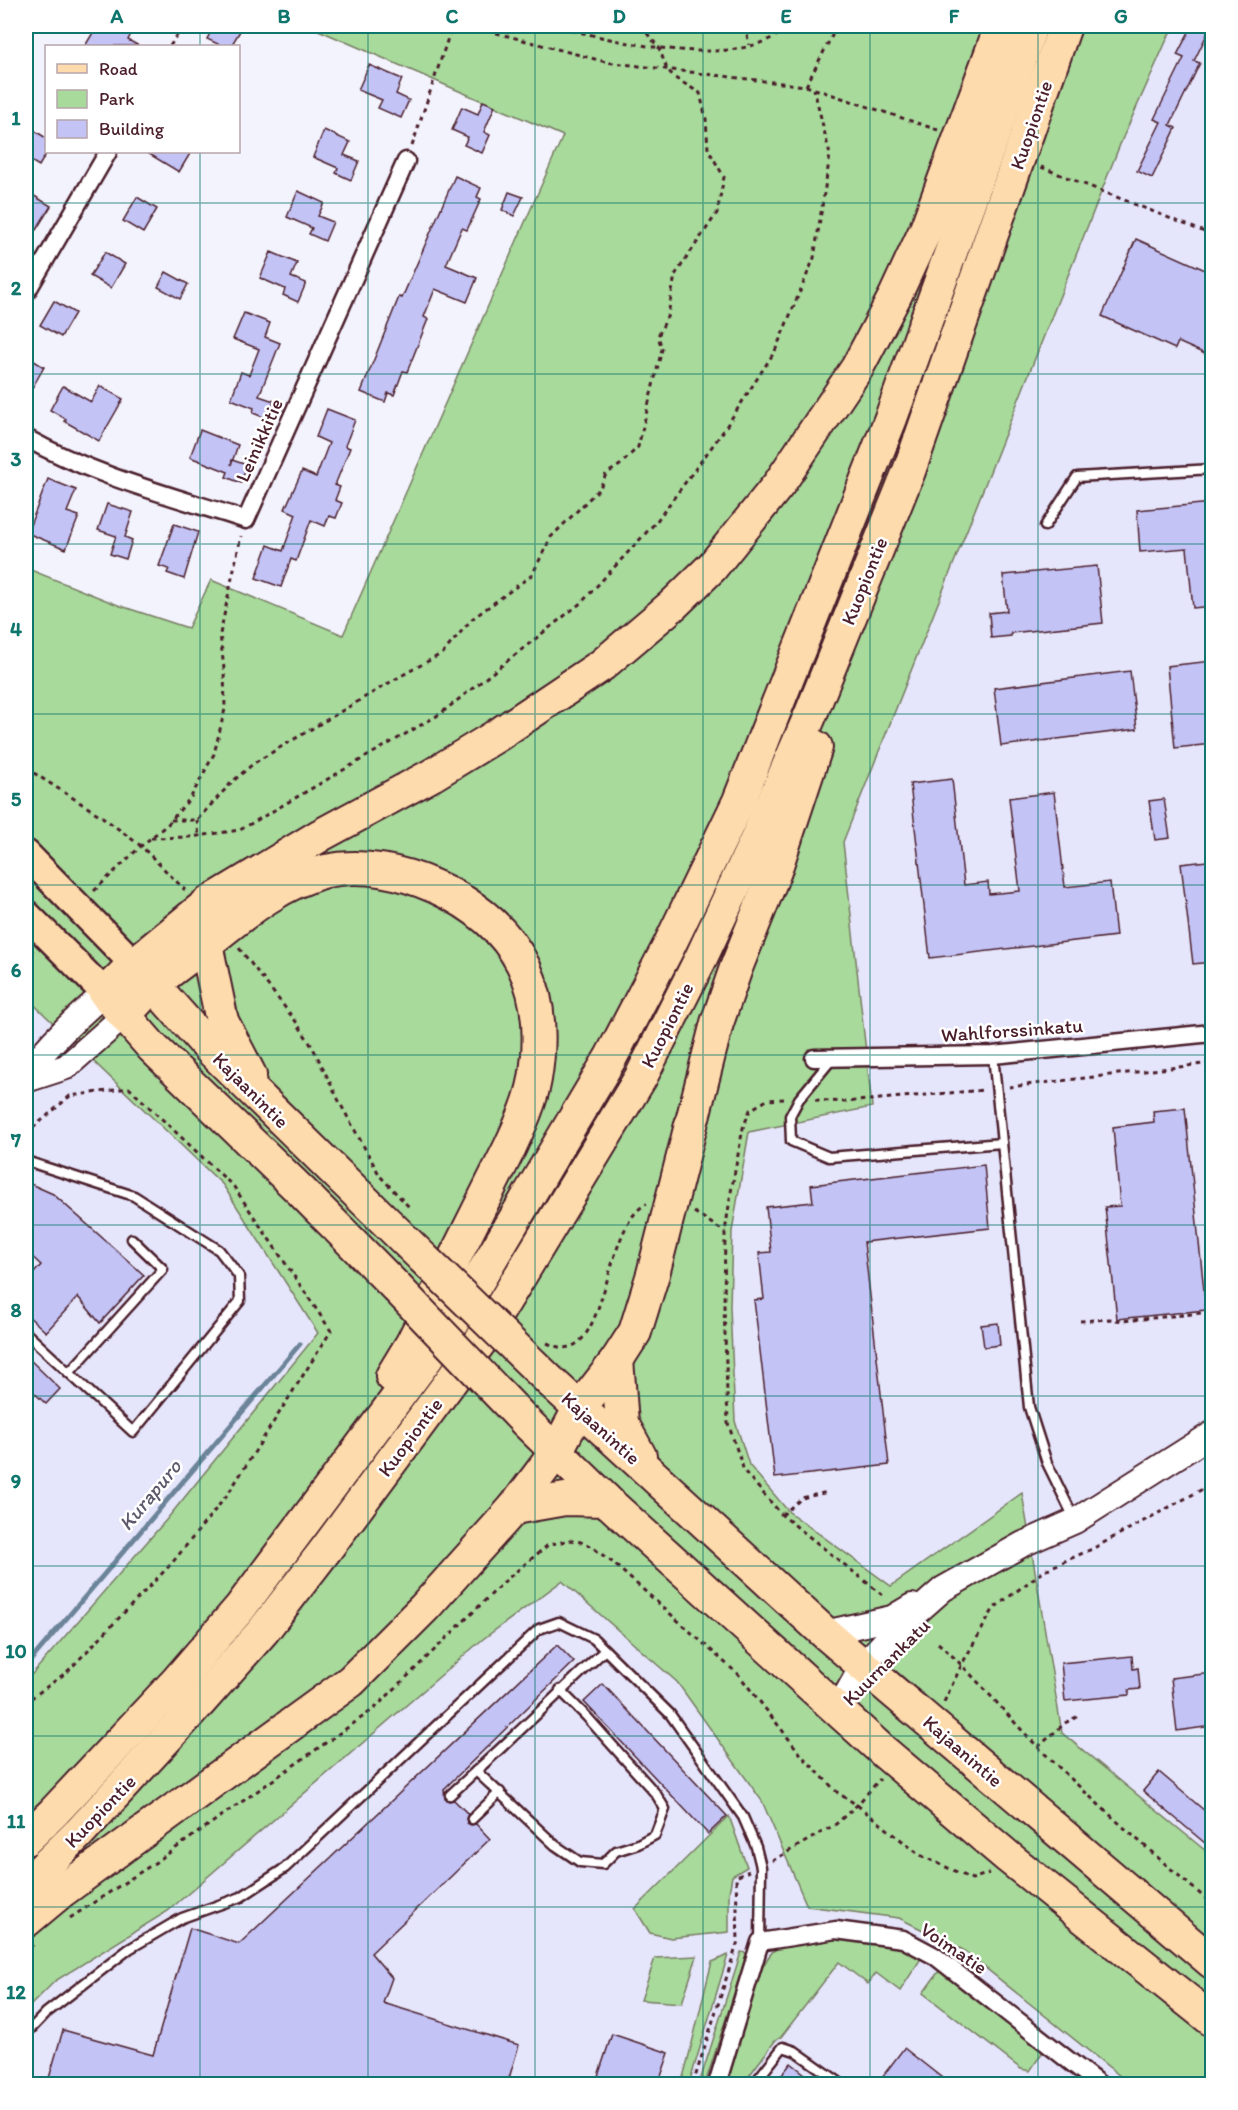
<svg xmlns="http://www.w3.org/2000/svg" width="1238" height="2110" font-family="Itim,sans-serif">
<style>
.built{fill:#e5e5fb}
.green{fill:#a7da9b;stroke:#787c63;stroke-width:1.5}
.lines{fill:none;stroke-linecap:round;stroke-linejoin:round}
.stream{stroke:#6c8499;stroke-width:5}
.building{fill:#c3c3f6;stroke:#4a1f2b;stroke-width:1.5}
.lane-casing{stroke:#4a1f2b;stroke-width:13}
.street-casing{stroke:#4a1f2b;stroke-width:21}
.secondary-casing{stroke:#4a1f2b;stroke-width:28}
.primary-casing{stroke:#4a1f2b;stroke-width:32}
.highway-casing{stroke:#4a1f2b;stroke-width:36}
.path{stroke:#4a1f2b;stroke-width:3;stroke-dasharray:4.5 4.5;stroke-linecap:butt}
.lane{stroke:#fff;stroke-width:8}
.street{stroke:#fff;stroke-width:16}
.secondary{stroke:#fff;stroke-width:24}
.primary{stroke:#fedbac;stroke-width:27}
.highway{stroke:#fedbac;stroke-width:32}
.highway-bridge-casing{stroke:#4a1f2b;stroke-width:36;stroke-linecap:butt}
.highway-bridge{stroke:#fedbac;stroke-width:32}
.grid{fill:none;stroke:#0f766e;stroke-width:1.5;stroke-opacity:0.55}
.labels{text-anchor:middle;stroke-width:5;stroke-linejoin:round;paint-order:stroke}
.street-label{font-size:20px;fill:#4a1f2b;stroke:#fff}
.water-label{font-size:21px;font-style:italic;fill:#5e5a6b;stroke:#fff}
.neatline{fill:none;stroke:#0f766e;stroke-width:2}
.grid-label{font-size:20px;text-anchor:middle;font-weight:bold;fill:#0f766e}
</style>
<rect width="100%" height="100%" fill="#f3f3fd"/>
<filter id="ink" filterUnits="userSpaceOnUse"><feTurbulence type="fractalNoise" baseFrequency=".0167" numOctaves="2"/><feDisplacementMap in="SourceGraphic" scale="12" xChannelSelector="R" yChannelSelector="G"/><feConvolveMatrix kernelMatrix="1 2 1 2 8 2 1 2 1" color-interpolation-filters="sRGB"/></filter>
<g filter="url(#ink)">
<g class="built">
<path d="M1173,26H1212V1856L1062,1733L1022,1494L891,1586L789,1512L749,1465L735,1421L730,1307L732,1231L749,1132L872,1106L843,842L1121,142Z"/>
<path d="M26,997L223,1185L319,1333L167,1519L26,1681Z"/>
<path d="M562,1581L588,1599L677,1682L762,1801L807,1906L899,1918L963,1950L1130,2084H26V2010L55,1981L168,1911L483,1639Z"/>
</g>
<g class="green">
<path d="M309,26H1173L1121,142L843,842L872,1107L749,1132L732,1231L730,1307L735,1421L749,1465L789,1512L891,1586L1022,1493L1062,1733L1212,1856V2084H1130L963,1950L899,1918L807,1906L762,1801L677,1682L562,1581L483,1639L168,1911L55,1981L26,2010V1681L167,1519L318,1333L223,1185L26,997V568L118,605L188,628L211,580L343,635L563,136Z"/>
<path d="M729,1816L747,1867L732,1876L729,1893V1932L671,1938L650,1933L635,1909Z"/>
<path d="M843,1938C869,1938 902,1939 922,1957L900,1991L876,1973L868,1984L839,1962L781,2037L775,2041L743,2084H726C734,2058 755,1963 775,1950C790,1939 824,1940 843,1938Z"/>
<path d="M741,1952L747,1953L705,2084H699Z"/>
<path d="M728,1955L689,2084H681C693,2044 701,2003 712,1962Z"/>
<path d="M697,1956L682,2003L641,2000L655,1958Z"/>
<path d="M944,1970L1040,2044L1042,2053L1030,2071L1021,2069L923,1993L939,1971Z"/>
</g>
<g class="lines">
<path class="stream" d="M26,1666L300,1344"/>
</g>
<g class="building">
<path d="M97,26H102L114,32L118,26H135L128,40L139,46H85Z"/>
<path d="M214,26H243L231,46H222L207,39Z"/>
<path d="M1192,26H1211L1194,61L1200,63L1170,125L1176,128L1152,178L1137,171L1161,122L1154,119L1184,58L1177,55Z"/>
<path d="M369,65L402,79L396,94L409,100L401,118L378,108L382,100L358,90Z"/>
<path d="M483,101L495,106L484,132L490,135L482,153L464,145L468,137L452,130L462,107L478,114Z"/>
<path d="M26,125L46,138V154L39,166L26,158Z"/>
<path d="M324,130L350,142L344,155L359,161L351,180L336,173L338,168L313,157Z"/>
<path d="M146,152H191L179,172Z"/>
<path d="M455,176L481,188L477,197L481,199L467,230L462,228L446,265L477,278L467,302L435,289L424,317L428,319L407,372L403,371L394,395L388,393L385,402L361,392L399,297L402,298Z"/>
<path d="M26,191L51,206L36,230L26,224Z"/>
<path d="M298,191L324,203L318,216L333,222L325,241L309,234L312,228L287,217Z"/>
<path d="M509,192L523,197L514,216L502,210Z"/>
<path d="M137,197L157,209L143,233L123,221Z"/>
<path d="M1136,239L1212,273V357L1178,342L1175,349L1102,316Z"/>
<path d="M105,252L125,264L111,288L90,276Z"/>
<path d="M271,252L297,263L291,277L306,283L298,302L283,295L285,289L260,278Z"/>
<path d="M166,272L188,284L180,299L158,287Z"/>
<path d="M54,301L75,313L61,337L40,325Z"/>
<path d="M244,313L270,323L265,337L280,343L259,396L274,401L268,419L253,413L254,408L231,399L241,372L249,375L259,349L233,339Z"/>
<path d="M26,356L44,367L26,399Z"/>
<path d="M63,386L91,402L100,386L123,399L99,441L64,421L66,419L50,410Z"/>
<path d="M327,409L355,420L345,446L350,448L335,485L340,487L335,500L342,503L336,518L329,516L325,526L311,520L296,561L291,559L281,587L256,578L268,545L283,551L296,514L285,509L302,471L316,477L329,443L316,437Z"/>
<path d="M200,430L238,445L231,465L232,460L247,465L241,483L226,477L228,472L190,457Z"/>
<path d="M48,479L76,490L67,512L79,516L66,549L27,533Z"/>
<path d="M1212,503V606L1193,608L1187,548L1140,552L1137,510Z"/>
<path d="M107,504L133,512L125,537L132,540L126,559L110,554L116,536L98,530Z"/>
<path d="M174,524L198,532L184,579L167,573L169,569L159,566Z"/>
<path d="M1097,566L1103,623L1011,633V636L991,638L989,613L1007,611L1003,575Z"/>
<path d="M1212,661V744L1175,748L1167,666Z"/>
<path d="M1130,671L1137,729L1001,746L994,688Z"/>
<path d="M952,779L964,885L988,882L989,894L1020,891L1009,798L1054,792L1065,887L1110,882L1116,936L930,958L910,784Z"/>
<path d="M1164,799L1170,838L1155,840L1149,801Z"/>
<path d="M1207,861L1212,908V962L1193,964L1181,864Z"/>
<path d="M1185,1108L1206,1310L1117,1319L1105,1207L1120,1206L1113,1127L1154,1122L1153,1111Z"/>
<path d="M984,1165L990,1228L864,1242L889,1465L775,1478L754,1300L764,1299L759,1253L771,1252L766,1207L813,1202L811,1185Z"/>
<path d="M26,1182L53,1194L144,1275L100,1323L78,1297L46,1332L26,1314V1282L41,1265L26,1251Z"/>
<path d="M998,1323L1000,1345L984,1347L981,1325Z"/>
<path d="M26,1356L60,1389L46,1404L26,1385Z"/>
<path d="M557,1645L574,1662L444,1789L445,1799L449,1801L454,1800L468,1814L466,1818L467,1823L471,1825L476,1824L490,1839L371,1953L392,1978L383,2003L519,2045L507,2085H47L63,2030L153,2055L190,1928L239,1944Z"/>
<path d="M1132,1656L1133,1669L1138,1668L1140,1689L1129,1690V1695L1065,1701L1061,1663Z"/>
<path d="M1212,1673V1726L1177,1731L1171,1678Z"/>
<path d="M603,1684L727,1816L708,1834L584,1702Z"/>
<path d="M1159,1772L1212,1817V1849L1143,1791Z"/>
<path d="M612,2034L669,2053L658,2085H595Z"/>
<path d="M904,2048L951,2085H876Z"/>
<path d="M791,2063L819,2085H774Z"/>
</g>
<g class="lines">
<g class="lane-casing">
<g id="lane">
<path d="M1045,526L1077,477L1212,469"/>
<path d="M993,1055L1029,1407L1047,1463L1074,1518"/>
<path d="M832,1059L799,1099L790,1116L791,1141L829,1157L1002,1143"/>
<path d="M26,1161L134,1196L219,1250L239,1276L240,1301L133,1432L26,1333"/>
<path d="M69,1373L163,1269L132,1239"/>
<path d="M560,1690L587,1717L656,1794L665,1809L655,1835L638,1844L616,1851L603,1864L580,1862L555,1845L476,1771C520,1731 562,1690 605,1650"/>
<path d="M450,1795L476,1771"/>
<path d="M472,1819L500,1792"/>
<path d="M26,2034L46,2013L129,1949L182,1918L241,1897L285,1868L539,1629L559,1622L594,1639L670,1714L743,1817L756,1847L761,1867L760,1942"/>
<path d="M754,2084L783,2047L795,2051L839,2082"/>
</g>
</g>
<g class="street-casing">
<g id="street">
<path d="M26,293L108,152"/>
<path d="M26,438C94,476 172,496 246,520L406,161"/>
<path d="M814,1058L993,1055L1212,1033"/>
<path d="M717,2084L760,1942L836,1930L903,1939L935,1956L1099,2084"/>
</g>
</g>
<g class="secondary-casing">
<g id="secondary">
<path d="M26,1074C49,1043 76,1018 105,993"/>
<path d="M26,1080L66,1067L125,1015"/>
<path d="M825,1633L892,1618L912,1606"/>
<path d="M837,1711L863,1665L891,1635L943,1589L1023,1544L1075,1521L1212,1434"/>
</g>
</g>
<g class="primary-casing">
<g id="primary">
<path d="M26,854L134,964"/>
<path d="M26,914L105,993"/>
</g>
</g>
<g class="highway-casing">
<g id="highway">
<path d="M206,944L222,1021L250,1075"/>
<path d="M140,970L212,1051L423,1258"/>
<path d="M125,1015C134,1005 143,995 153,985C170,970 189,958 207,943C242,915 281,882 326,871C363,863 403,872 436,887C519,925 550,989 535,1079C531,1102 520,1125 510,1147L412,1343L392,1376"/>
<path d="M397,1288L301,1191L152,1047L105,993L134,964L207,904L321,835L432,775L496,736L602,665L674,604L712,567L779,484L857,368L895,296L926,229L1001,26"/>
<path d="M617,1360L622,1423L640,1456"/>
<path d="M550,1381L825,1633C857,1660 888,1688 920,1714L1212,1962"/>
<path d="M525,1421L606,1500L884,1752L1008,1857L1212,2020"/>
<path d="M514,1508L565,1499L606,1500"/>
<path d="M26,1839L53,1813L177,1681L240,1608L362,1445L453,1323L611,1057L669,946L739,801L891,418L1012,83L1031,26"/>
<path d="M26,1885L79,1833L200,1702L263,1631L327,1548L480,1342L641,1077L701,958L757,838L810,716L909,471L1065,26"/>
<path d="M26,1921L62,1891L351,1681L425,1607L514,1508L556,1452L579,1409L617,1360L635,1332L653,1274L717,1023L736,968L775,871L816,747"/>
</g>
</g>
<g class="path">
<path d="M470,26L606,62L806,86L938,130"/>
<path d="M555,26C616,41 738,74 789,26"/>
<path d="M747,26L746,30L749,45"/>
<path d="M170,46L183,26"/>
<path d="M806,86L837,26"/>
<path d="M412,146L452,26"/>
<path d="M1041,167L1212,235"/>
<path d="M26,768L101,816L141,846L185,890"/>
<path d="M171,820H197L232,782L254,763L399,677L443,653L472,619L532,575L551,537L600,488L606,474L620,465L638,447L662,349L658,336L668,315L675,275L717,213L724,177L708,149L706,119L700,93L675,78L667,69L659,48L641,26"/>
<path d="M197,820L199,836"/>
<path d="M151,838L191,837L240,830L440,714L582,602L656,522L722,433L775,351L814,258L830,155L814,89"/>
<path d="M94,891L141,846L168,824L191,797L214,754L225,709L224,669L220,634L241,536"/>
<path d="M239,948L297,1023L313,1048L341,1105L380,1176L409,1207"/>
<path d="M26,958L33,950"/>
<path d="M1009,1087L1212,1063"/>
<path d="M784,1099L767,1100L750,1110L743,1128L731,1192L725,1232L724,1306L728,1423L744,1471L782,1515L885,1597"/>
<path d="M815,1100L845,1102L984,1090"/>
<path d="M26,1134L70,1096L129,1088L234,1187L331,1331L228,1494L172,1563L67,1672L26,1702"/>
<path d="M694,1212L725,1232"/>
<path d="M1080,1321L1109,1319L1123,1321L1212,1312"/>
<path d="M547,1343C554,1346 562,1349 569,1347C607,1339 608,1220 647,1204"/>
<path d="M782,1515L802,1498L828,1492"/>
<path d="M938,1643C975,1675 1005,1714 1039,1748C1095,1803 1153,1854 1212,1904"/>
<path d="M944,1702L962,1664L994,1608L1045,1570L1092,1549L1212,1484"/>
<path d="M1038,1747L1065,1723L1080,1715"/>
<path d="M772,1861L836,1824L857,1805L880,1779"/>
<path d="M70,1918L156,1862L374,1709L507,1579L548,1545L570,1540L581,1542L592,1547L612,1562L739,1675L803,1757L838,1793L857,1805L920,1855L972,1879L989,1873"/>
<path d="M26,1952L33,1945"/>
<path d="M693,2084L738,1941L736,1877L749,1871"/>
</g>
<use href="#lane" class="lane"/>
<use href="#street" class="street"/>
<use href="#secondary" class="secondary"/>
<use href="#primary" class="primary"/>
<use href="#highway" class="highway"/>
<g class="highway-bridge-casing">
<g id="highway-bridge">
<path d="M423,1258L550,1381"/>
<path d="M397,1288L525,1421"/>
</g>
</g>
<use href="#highway-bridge" class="highway-bridge"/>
</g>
</g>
<path class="grid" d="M200,26V46M368,26V2084M535,26V2084M703,26V2084M870,26V2084M1038,26V2084M200,152V2084M26,203H1212M26,374H1212M26,544H1212M26,714H1212M26,885H1212M26,1055H1212M26,1225H1212M26,1396H1212M26,1566H1212M26,1736H1212M26,1907H1212"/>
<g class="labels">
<g class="street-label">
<text transform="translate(1031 125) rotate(-71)" y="7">Kuopiontie</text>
<text transform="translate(259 440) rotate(-66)" y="7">Leinikkitie</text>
<text transform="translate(864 581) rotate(-68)" y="7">Kuopiontie</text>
<text transform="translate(667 1025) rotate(-63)" y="7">Kuopiontie</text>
<text transform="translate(1012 1030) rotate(-4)" y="7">Wahlforssinkatu</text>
<text transform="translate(251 1090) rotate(45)" y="7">Kajaanintie</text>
<text transform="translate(601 1428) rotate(42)" y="7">Kajaanintie</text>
<text transform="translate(410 1437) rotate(-53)" y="7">Kuopiontie</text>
<text transform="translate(886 1662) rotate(-45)" y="7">Kuurnankatu</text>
<text transform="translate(963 1751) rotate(41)" y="7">Kajaanintie</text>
<text transform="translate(100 1811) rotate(-46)" y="7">Kuopiontie</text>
<text transform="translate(954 1948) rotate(34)" y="7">Voimatie</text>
</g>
<g class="water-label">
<text transform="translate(150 1495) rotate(-50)" y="7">Kurapuro</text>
</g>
</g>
<rect width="1238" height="2110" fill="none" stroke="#fff" stroke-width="66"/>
<rect x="45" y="45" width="195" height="108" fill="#ffffff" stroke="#b7a5aa" stroke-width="1.5"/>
<rect x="57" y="64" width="30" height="9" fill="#fedbac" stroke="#b7a5aa" stroke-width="1.5"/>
<text x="99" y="75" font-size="18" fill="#4a1f2b">Road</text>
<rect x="57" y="90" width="30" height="18" fill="#a7da9b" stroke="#b7a5aa" stroke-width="1.5"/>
<text x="99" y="105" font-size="18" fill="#4a1f2b">Park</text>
<rect x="57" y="120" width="30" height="18" fill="#c3c3f6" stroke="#b7a5aa" stroke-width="1.5"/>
<text x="99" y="135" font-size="18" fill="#4a1f2b">Building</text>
<rect x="33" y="33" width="1172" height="2044" class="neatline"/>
<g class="grid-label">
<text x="117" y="23">A</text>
<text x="284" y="23">B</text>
<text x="452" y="23">C</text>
<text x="619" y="23">D</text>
<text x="786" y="23">E</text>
<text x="954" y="23">F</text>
<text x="1121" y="23">G</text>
<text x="16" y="125">1</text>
<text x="16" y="295">2</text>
<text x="16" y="466">3</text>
<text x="16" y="636">4</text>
<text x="16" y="806">5</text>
<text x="16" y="977">6</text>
<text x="16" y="1147">7</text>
<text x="16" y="1317">8</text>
<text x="16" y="1488">9</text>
<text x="16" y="1658">10</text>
<text x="16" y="1828">11</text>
<text x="16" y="1999">12</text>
</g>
</svg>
